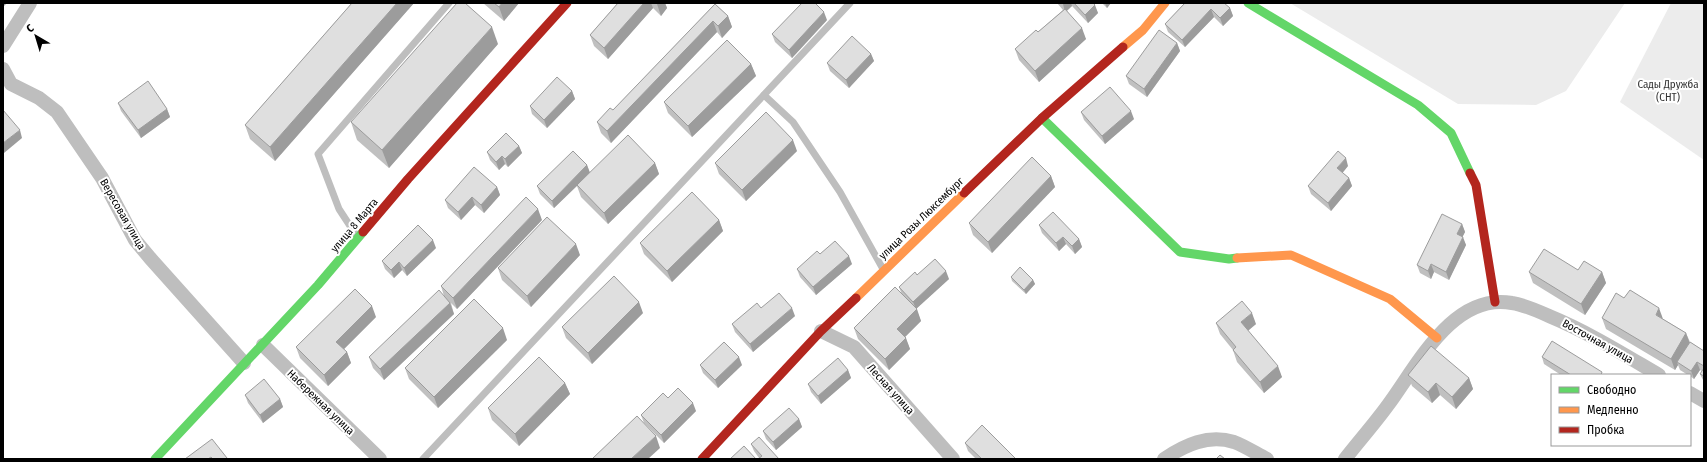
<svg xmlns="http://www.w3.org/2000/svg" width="1707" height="462" font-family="'Fira Sans Condensed',sans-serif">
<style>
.green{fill:#ececec}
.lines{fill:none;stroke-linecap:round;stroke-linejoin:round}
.lane{stroke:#bebebe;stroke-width:7}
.street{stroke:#bebebe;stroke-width:14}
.fast{stroke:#63d668;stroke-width:9}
.slow{stroke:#ff974d;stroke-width:9}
.jam{stroke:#b3261e;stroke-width:9}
.wall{fill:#c0c0c0}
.shaded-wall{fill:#9c9c9c}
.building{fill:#dfdfdf;stroke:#9c9c9c}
.labels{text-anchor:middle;stroke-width:4;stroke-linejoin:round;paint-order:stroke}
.park-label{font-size:11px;fill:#333;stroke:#fff}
.street-label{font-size:11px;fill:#000;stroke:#fff}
</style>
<rect width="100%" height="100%" fill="#fff"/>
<g class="green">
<path d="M1290,3H1625L1566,91L1536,105L1458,104Z"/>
<path d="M1671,3H1704V160L1620,102Z"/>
</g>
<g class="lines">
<g class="lane">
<path d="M764,95L793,122L840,192L883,269"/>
<path d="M356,235L339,209L318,154L449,3"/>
<path d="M423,459L850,3"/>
</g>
<g class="street">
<path d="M3,46L30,3"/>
<path d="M3,69L11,84L39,98L57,112L102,178L135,240L150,258L244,363"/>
<path d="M821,331L854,347L953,459"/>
<path d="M263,345L380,459"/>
<path d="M1690,393L1704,401"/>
<path d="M1164,459C1185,445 1208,434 1234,442C1245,446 1257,454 1267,459"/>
<path d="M1345,459C1359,441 1375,423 1388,405C1417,366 1453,292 1512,303C1525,305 1538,311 1549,316C1588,332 1623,354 1659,375"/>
</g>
<g class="fast">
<path d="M1248,3L1418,105L1451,133L1470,173"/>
<path d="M1042,118L1180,252L1229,259L1237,258"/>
<path d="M155,459L318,285L363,232"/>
</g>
<g class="slow">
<path d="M1123,47L1143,30L1165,3"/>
<path d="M1237,258L1291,255L1390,299L1437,338"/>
<path d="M856,298L964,193"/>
</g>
<g class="jam">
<path d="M1470,173L1476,185L1495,302"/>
<path d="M964,193L1042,118L1123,47"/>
<path d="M363,232L408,179L567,3"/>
<path d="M702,459L821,331L856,298"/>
</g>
</g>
<g class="wall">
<path d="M352,3H414L275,161L250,139L245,125Z"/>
<path d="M483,3H519L504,21Z"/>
<path d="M618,3H665L667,8L661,16L653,8L608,59L594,46L590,35Z"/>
<path d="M1057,3H1093L1098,13L1088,23L1072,6L1067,11L1086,39L1039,82L1019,60L1015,49L1038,32L1063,10Z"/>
<path d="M1102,3H1111L1107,8Z"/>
<path d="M1185,3L1230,8L1233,16L1223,26L1214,17L1185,47L1168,32L1165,24Z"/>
<path d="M715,4L728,16L732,27L722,38L717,32L611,143L601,133L597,122L613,110Z"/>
<path d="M827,20L792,58L775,42L772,34Z"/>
<path d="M1177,43L1180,51L1147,97L1129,84L1126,76Z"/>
<path d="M498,44L389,168L357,140L351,122Z"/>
<path d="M871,54L874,61L849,88L830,71L827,63Z"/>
<path d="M751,64L756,76L692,137L668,113L664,102Z"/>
<path d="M572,91L575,99L547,128L532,114L530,106Z"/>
<path d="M118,103L167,109L170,117L141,138L121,111Z"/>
<path d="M1081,112L1134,119L1105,144L1084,120Z"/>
<path d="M519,146L522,153L508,167L505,164L499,170L490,160L487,152Z"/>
<path d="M797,151L746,201L719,174L715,163Z"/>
<path d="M655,163L659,174L608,224L581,197L577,186L554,208L540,194L537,186L587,165L590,173Z"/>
<path d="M1348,166L1342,173L1349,178L1352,186L1331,211L1311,194L1308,186Z"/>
<path d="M1051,176L1055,187L992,253L973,235L969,223Z"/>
<path d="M497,187L500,195L484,213L475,205L461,220L448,208L445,200Z"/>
<path d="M542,220L457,309L451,303L454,314L384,380L373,368L369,357L444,296L441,286Z"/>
<path d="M719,220L723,231L672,282L644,254L640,243Z"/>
<path d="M1462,224L1465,232L1462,237L1466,245L1449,280L1434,272L1431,279L1420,273L1417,265Z"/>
<path d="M1039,225L1079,239L1082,247L1075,254L1066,244L1059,251L1042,233Z"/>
<path d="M436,248L407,276L402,270L394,278L385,269L382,261Z"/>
<path d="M820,254L852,264L816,295L800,277L797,269Z"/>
<path d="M580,255L531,307L502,280L498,268Z"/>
<path d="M1578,270L1602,272L1606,283L1585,315L1533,283L1529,272Z"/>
<path d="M917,275L949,279L916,309L921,321L905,337L910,349L889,370L858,339L854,328L902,295L899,287Z"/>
<path d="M1011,277L1033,280L1035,284L1026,294L1012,281Z"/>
<path d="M1624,298L1663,319L1686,333L1690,342L1704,351V382L1700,374L1702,371L1700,370L1694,379L1690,376V375H1688L1680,370L1678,365L1675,370L1606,329L1602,318Z"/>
<path d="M761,308L795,316L753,352L735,332L732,324Z"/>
<path d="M643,313L592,364L566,338L562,327Z"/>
<path d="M376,317L344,349L347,352L351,363L328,386L300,358L296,347Z"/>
<path d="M1216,323L1256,324L1248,331L1282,377L1264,393L1237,362L1233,350L1220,334Z"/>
<path d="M507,340L438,408L409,379L405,368Z"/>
<path d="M1542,357L1603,375H1561L1544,364Z"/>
<path d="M700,365H742L718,388L703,373Z"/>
<path d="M848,370L851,378L821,404L811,392L808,384Z"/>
<path d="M1408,375L1469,378L1473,389L1456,409L1440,395L1432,403L1412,386Z"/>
<path d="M565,383L570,394L519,446L492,420L488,408Z"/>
<path d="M245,395L280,399L283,407L263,423L248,403Z"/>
<path d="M668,398L696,411L664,443L644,423L641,415Z"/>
<path d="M799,419L802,427L776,450L766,439L763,431Z"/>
<path d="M965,443L1016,459H976L968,451Z"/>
<path d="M751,444L779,459L759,458L754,451Z"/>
</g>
<g class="shaded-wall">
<path d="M3,3H7L3,7Z"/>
<path d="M397,3H414L275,161L270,147Z"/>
<path d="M502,3H519L504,21L499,7Z"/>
<path d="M644,3H651L653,8L608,59L604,48Z"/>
<path d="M658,3H665L667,8L661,16L657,4Z"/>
<path d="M1064,3H1071L1072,6L1065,12L1063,4Z"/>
<path d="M1105,3H1111L1107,8Z"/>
<path d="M1095,5L1098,13L1088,23L1085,15Z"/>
<path d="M1230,8L1233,16L1223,26L1220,18Z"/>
<path d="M1211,9L1214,17L1185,47L1182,40Z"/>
<path d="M824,12L827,20L792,58L789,50Z"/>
<path d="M728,16L732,27L722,38L718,26Z"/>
<path d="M713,21L717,32L611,143L607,131Z"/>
<path d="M492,27L498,44L389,168L382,150Z"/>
<path d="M1082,28L1086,39L1039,82L1035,71Z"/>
<path d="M1177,43L1180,51L1147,97L1144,89Z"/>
<path d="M871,54L874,61L849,88L846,80Z"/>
<path d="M751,64L756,76L692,137L688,126Z"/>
<path d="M572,91L575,99L547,128L544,120Z"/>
<path d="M167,109L170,117L141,138L138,130Z"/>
<path d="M1131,111L1134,119L1105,144L1102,136Z"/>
<path d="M20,130L22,138L4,153L3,150V143Z"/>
<path d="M793,140L797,151L746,201L742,190Z"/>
<path d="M519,146L522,153L508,167L505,159Z"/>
<path d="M502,156L505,164L499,170L496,162Z"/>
<path d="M1346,158L1348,166L1340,176L1337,168Z"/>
<path d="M655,163L659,174L608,224L604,213Z"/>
<path d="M587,165L590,173L554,208L552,201Z"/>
<path d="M1051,176L1055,187L992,253L988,242Z"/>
<path d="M1349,178L1352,186L1331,211L1328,203Z"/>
<path d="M497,187L500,195L484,213L481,205Z"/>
<path d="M472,197L475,205L461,220L458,212Z"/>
<path d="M538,209L542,220L457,309L453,298Z"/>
<path d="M719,220L723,231L672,282L667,271Z"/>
<path d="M1462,224L1465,232L1460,242L1457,234Z"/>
<path d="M1063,237L1066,244L1059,251L1056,243Z"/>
<path d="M1463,237L1466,245L1449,280L1446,272Z"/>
<path d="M1079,239L1082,247L1075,254L1072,246Z"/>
<path d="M433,240L436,248L407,276L404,268Z"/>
<path d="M576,244L580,255L531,307L527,296Z"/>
<path d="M849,256L852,264L816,295L813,287Z"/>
<path d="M399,262L402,270L394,278L391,270Z"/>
<path d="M1431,264L1434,272L1431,279L1428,271Z"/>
<path d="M946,271L949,279L916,309L913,302Z"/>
<path d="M1602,272L1606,283L1585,315L1581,304Z"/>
<path d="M1033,280L1035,284L1026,294L1024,290Z"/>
<path d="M639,302L643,313L592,364L588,353Z"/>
<path d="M450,303L454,314L384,380L380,369Z"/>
<path d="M372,306L376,317L340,353L336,342Z"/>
<path d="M792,308L795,316L753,352L750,344Z"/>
<path d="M1659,308L1663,319L1656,315Z"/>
<path d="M917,309L921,321L901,341L897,329Z"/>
<path d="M1252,313L1256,324L1245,333L1241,322Z"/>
<path d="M503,328L507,340L438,408L434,397Z"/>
<path d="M1686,333L1690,344L1677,362L1678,365L1675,370L1671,359Z"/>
<path d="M906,338L910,349L889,370L885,359Z"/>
<path d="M347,352L351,363L328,386L324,375Z"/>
<path d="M739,357L742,365L718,388L715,380Z"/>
<path d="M1697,362L1700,370L1694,379L1691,371Z"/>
<path d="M1278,366L1282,377L1264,393L1260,382Z"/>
<path d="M848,370L851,378L821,404L818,396Z"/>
<path d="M1469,378L1473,389L1456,409L1452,397Z"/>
<path d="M565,383L570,394L519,446L515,434Z"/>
<path d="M1436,383L1440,395L1432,403L1428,392Z"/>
<path d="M280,399L283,407L263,423L260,415Z"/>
<path d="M693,403L696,411L664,443L661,435Z"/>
<path d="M799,419L802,427L776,450L773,442Z"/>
<path d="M656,436L660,448L648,459H631Z"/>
</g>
<g class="building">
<path d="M352,3H397L270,147L245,125Z"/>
<path d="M457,3H465L492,27L382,150L351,122Z"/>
<path d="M494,3H502L499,7Z"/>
<path d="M618,3H644L604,48L590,35Z"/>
<path d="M802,3H815L824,12L789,50L772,34Z"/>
<path d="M1074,3H1093L1095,5L1085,15Z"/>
<path d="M1185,3H1224L1230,8L1220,18L1211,9L1182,40L1165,24Z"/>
<path d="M715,4L728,16L718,26L713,21L607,131L597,122L610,108L613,110Z"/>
<path d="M1065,9L1082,28L1035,71L1015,49L1036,30L1038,32Z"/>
<path d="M1159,30L1177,43L1144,89L1126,76Z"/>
<path d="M852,36L871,54L846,80L827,63Z"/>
<path d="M727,40L751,64L688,126L664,102Z"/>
<path d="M557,77L572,91L544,120L530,106Z"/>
<path d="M148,81L167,109L138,130L118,103Z"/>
<path d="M1110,87L1131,111L1102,136L1081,112Z"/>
<path d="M3,110L20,130L3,143Z"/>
<path d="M766,112L793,140L742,190L715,163Z"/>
<path d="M506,133L519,146L505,159L502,156L496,162L487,152Z"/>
<path d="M628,135L655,163L604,213L577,185Z"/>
<path d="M573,151L587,165L552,201L537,186Z"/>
<path d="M1338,151L1346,158L1337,168L1349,178L1328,203L1308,186Z"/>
<path d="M1032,157L1051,176L988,242L969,223Z"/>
<path d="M474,167L497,187L481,205L472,197L458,212L445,200Z"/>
<path d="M692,192L719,220L667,271L640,243Z"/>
<path d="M526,197L538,209L453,298L441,286Z"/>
<path d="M1053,212L1079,239L1072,246L1063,237L1056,243L1039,225Z"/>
<path d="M1442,214L1462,224L1457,234L1463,237L1446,272L1431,264L1428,271L1417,265Z"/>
<path d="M547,217L576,244L527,296L498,268Z"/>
<path d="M418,225L433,240L404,268L399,262L391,270L382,261Z"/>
<path d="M835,241L849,256L813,287L797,269L817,251L820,254Z"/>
<path d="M1544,249L1578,270L1584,261L1602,272L1581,304L1529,272Z"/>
<path d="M935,259L946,271L913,302L899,287L915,272L917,275Z"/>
<path d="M1020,267L1033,280L1024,290L1011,277Z"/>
<path d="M614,276L639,302L588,353L562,327Z"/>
<path d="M895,287L917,309L897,329L906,338L885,359L854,328Z"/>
<path d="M355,289L372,306L336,342L347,352L324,375L296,347Z"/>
<path d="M439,290L450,303L380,369L369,357Z"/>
<path d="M1630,290L1659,308L1656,315L1686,333L1671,359L1602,318L1616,293L1624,298Z"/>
<path d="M779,293L792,308L750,344L732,324L757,303L761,308Z"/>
<path d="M474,299L503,328L434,397L405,368Z"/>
<path d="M1242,301L1252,313L1241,322L1278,366L1260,382L1233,350L1236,347L1216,323Z"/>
<path d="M1552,341L1602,372L1601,375H1571L1542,357Z"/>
<path d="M724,342L739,357L715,380L700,365Z"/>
<path d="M1690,342L1704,351V366L1697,362L1691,371L1677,362Z"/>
<path d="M1431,346L1469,378L1452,397L1436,383L1428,392L1408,375Z"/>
<path d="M539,357L565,383L515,434L488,408Z"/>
<path d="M838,358L848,370L818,396L808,384Z"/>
<path d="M1704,368V376L1700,374Z"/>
<path d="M264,379L280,399L260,415L245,395Z"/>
<path d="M678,388L693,403L661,435L641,415L663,393L668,398Z"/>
<path d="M789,408L799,419L773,442L763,431Z"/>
<path d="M637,416L656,436L631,459H592Z"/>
<path d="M982,425L1016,459H982L965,443Z"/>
<path d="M759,437L779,459H758L762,456L751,444Z"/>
<path d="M212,439L227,458L226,459H213L211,457L208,459H185Z"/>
<path d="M744,446L756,459H730Z"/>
<path d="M1220,455L1225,459H1216Z"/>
</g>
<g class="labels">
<g class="park-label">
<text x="1668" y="88">Сады Дружба<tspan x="1668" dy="13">(СНТ)</tspan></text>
</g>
<g class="street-label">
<text transform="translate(123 214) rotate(60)" y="4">Вересовая улица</text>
<text transform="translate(921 218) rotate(-44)" y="4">улица Розы Люксембург</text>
<text transform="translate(354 225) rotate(-50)" y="4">улица 8 Марта</text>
<text transform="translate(1598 341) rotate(29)" y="4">Восточная улица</text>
<text transform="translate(891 389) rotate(48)" y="4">Лесная улица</text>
<text transform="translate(321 402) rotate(44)" y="4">Набережная улица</text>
</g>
</g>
<rect width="1707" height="462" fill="none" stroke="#000000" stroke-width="8"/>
<rect x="1551" y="374" width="140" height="72" fill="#ffffff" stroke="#999999"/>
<rect x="1559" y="387" width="20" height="6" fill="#63d668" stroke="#999999"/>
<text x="1587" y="394" font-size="12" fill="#000000">Свободно</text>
<rect x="1559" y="407" width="20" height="6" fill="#ff974d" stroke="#999999"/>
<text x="1587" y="414" font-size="12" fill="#000000">Медленно</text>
<rect x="1559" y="427" width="20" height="6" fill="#b3261e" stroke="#999999"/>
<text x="1587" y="434" font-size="12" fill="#000000">Пробка</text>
<g transform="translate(36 36) rotate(322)" stroke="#ffffff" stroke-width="3" paint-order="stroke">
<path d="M0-3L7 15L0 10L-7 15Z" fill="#000000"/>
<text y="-6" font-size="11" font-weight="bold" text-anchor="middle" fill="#000000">С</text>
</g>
</svg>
